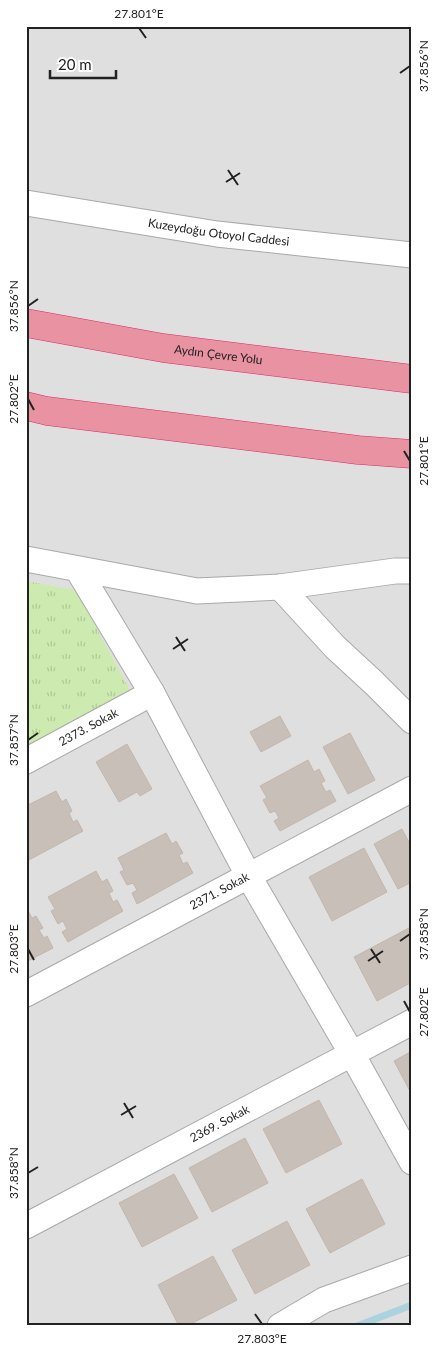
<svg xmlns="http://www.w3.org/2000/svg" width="438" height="1352" font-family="Lato,sans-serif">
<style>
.residential{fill:#e0dfdf}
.grass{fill:url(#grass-tufts)}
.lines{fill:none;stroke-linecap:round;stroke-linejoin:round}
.stream{stroke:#aad3df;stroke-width:7}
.building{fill:#c7bfb8;stroke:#c4b6ab}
.minor-casing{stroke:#a9a9a9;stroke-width:27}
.highway-casing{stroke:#dc2a67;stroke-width:29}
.minor{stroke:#fff;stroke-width:25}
.highway{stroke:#e892a2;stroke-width:28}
.ticks{fill:none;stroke:#222;stroke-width:2}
.labels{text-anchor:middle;stroke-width:4;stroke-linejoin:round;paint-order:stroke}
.street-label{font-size:12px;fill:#222;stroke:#fff}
.neatline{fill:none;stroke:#222;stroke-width:2}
.ticks-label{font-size:12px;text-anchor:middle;fill:#222}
</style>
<defs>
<pattern id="grass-tufts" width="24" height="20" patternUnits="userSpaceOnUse" patternTransform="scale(1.25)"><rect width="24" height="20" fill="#cdebb0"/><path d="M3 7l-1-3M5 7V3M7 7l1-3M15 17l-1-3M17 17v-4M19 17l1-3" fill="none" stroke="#b0c997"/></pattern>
</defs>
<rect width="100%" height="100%" fill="#f2efe9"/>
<rect class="residential" x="26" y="26" width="386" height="1300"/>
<path class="grass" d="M26,581L76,590L131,692L26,748Z"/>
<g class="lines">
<path class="stream" d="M357,1326L412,1305"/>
</g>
<g class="building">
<path d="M280,716L291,736L261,752L250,732Z"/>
<path d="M350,733L375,780L348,794L323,747Z"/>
<path d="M127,744L152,789L140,796L137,792L119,802L96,762Z"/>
<path d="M308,760L314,772L319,769L325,781L321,783L326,792L330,790L336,801L280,831L274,821L279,818L275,811L270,813L263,800L267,798L260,786Z"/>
<path d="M56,791L62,802L66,799L72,811L69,813L73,822L77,820L83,831L27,861L26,806Z"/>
<path d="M402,829L412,848V882L398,889L374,844Z"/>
<path d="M166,833L172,844L176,841L183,853L179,855L183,864L187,862L193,873L137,904L132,893L137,890L133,883L127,885L120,872L124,870L118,858Z"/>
<path d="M364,848L387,892L332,921L309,877Z"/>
<path d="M96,871L102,882L107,879L113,891L109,893L113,902L117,900L123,911L68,942L62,932L67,929L63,921L58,924L51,911L55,909L48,897Z"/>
<path d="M26,907L32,918L36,916L43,928L39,930L44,938L47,936L53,948L26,962Z"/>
<path d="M409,928L412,932V982L377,1001L354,957Z"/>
<path d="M412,1051V1095L394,1061Z"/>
<path d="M319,1100L342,1144L286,1173L263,1129Z"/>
<path d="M245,1138L268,1183L212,1212L189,1168Z"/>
<path d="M174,1174L198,1218L142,1247L119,1203Z"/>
<path d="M362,1179L385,1224L330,1253L306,1209Z"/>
<path d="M287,1221L310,1265L255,1294L232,1250Z"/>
<path d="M213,1256L237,1300L187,1326H179L158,1285Z"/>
</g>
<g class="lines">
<g class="minor-casing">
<g id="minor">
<path id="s1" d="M26,203L217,234L412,255"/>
<path d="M26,559L197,591L280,587L395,571H412"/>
<path d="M78,570L152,693L248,875L352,1054L412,1162"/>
<path d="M280,587L335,647L374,683L412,721"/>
<path id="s2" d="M26,761L152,693"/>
<path id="s3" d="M26,994L412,789"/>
<path id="s4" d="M26,1226L412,1022"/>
<path d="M280,1326L324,1300L412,1268"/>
</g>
</g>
<g class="highway-casing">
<g id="highway">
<path id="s5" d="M26,323L163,348L412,379"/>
<path d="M26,406L47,411L358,450L412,454"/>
</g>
</g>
<use href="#minor" class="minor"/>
<use href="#highway" class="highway"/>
</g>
<path class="ticks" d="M139,28L146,38M400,73L410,66M228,170L238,185M226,182L240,173M28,306L38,299M28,399L34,410M404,451L410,461M176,637L185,651M173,649L188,639M28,740L38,733M400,941L410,934M28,949L34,960M371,949L380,963M368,961L383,951M404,1001L410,1012M124,1103L133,1118M121,1115L136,1106M28,1173L38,1167M255,1314L262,1324"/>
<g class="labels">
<g class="street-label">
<text dy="4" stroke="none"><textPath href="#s1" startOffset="195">Kuzeydoğu Otoyol Caddesi</textPath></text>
<text dy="4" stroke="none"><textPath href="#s5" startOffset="195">Aydın Çevre Yolu</textPath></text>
<text dy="4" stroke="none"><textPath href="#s2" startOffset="71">2373. Sokak</textPath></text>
<text dy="4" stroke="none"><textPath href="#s3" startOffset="219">2371. Sokak</textPath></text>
<text dy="4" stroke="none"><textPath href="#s4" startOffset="219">2369. Sokak</textPath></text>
</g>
</g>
<rect width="438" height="1352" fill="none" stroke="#ffffff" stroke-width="55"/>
<path d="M50 70v8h66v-8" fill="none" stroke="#222222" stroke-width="2.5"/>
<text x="58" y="70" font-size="15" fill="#222222" stroke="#ffffff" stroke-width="4" paint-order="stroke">20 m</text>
<rect x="28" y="28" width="382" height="1296" class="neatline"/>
<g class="ticks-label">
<text x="139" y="18">27.801°E</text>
<text transform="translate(424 66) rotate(-90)" y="4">37.856°N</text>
<text transform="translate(14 306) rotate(-90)" y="4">37.856°N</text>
<text transform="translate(14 399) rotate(-90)" y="4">27.802°E</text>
<text transform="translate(424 461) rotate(-90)" y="4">27.801°E</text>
<text transform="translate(14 740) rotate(-90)" y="4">37.857°N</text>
<text transform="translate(424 934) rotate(-90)" y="4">37.858°N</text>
<text transform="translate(14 949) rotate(-90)" y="4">27.803°E</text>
<text transform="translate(424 1012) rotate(-90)" y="4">27.802°E</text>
<text transform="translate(14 1173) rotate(-90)" y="4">37.858°N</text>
<text x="262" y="1343">27.803°E</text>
</g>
</svg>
